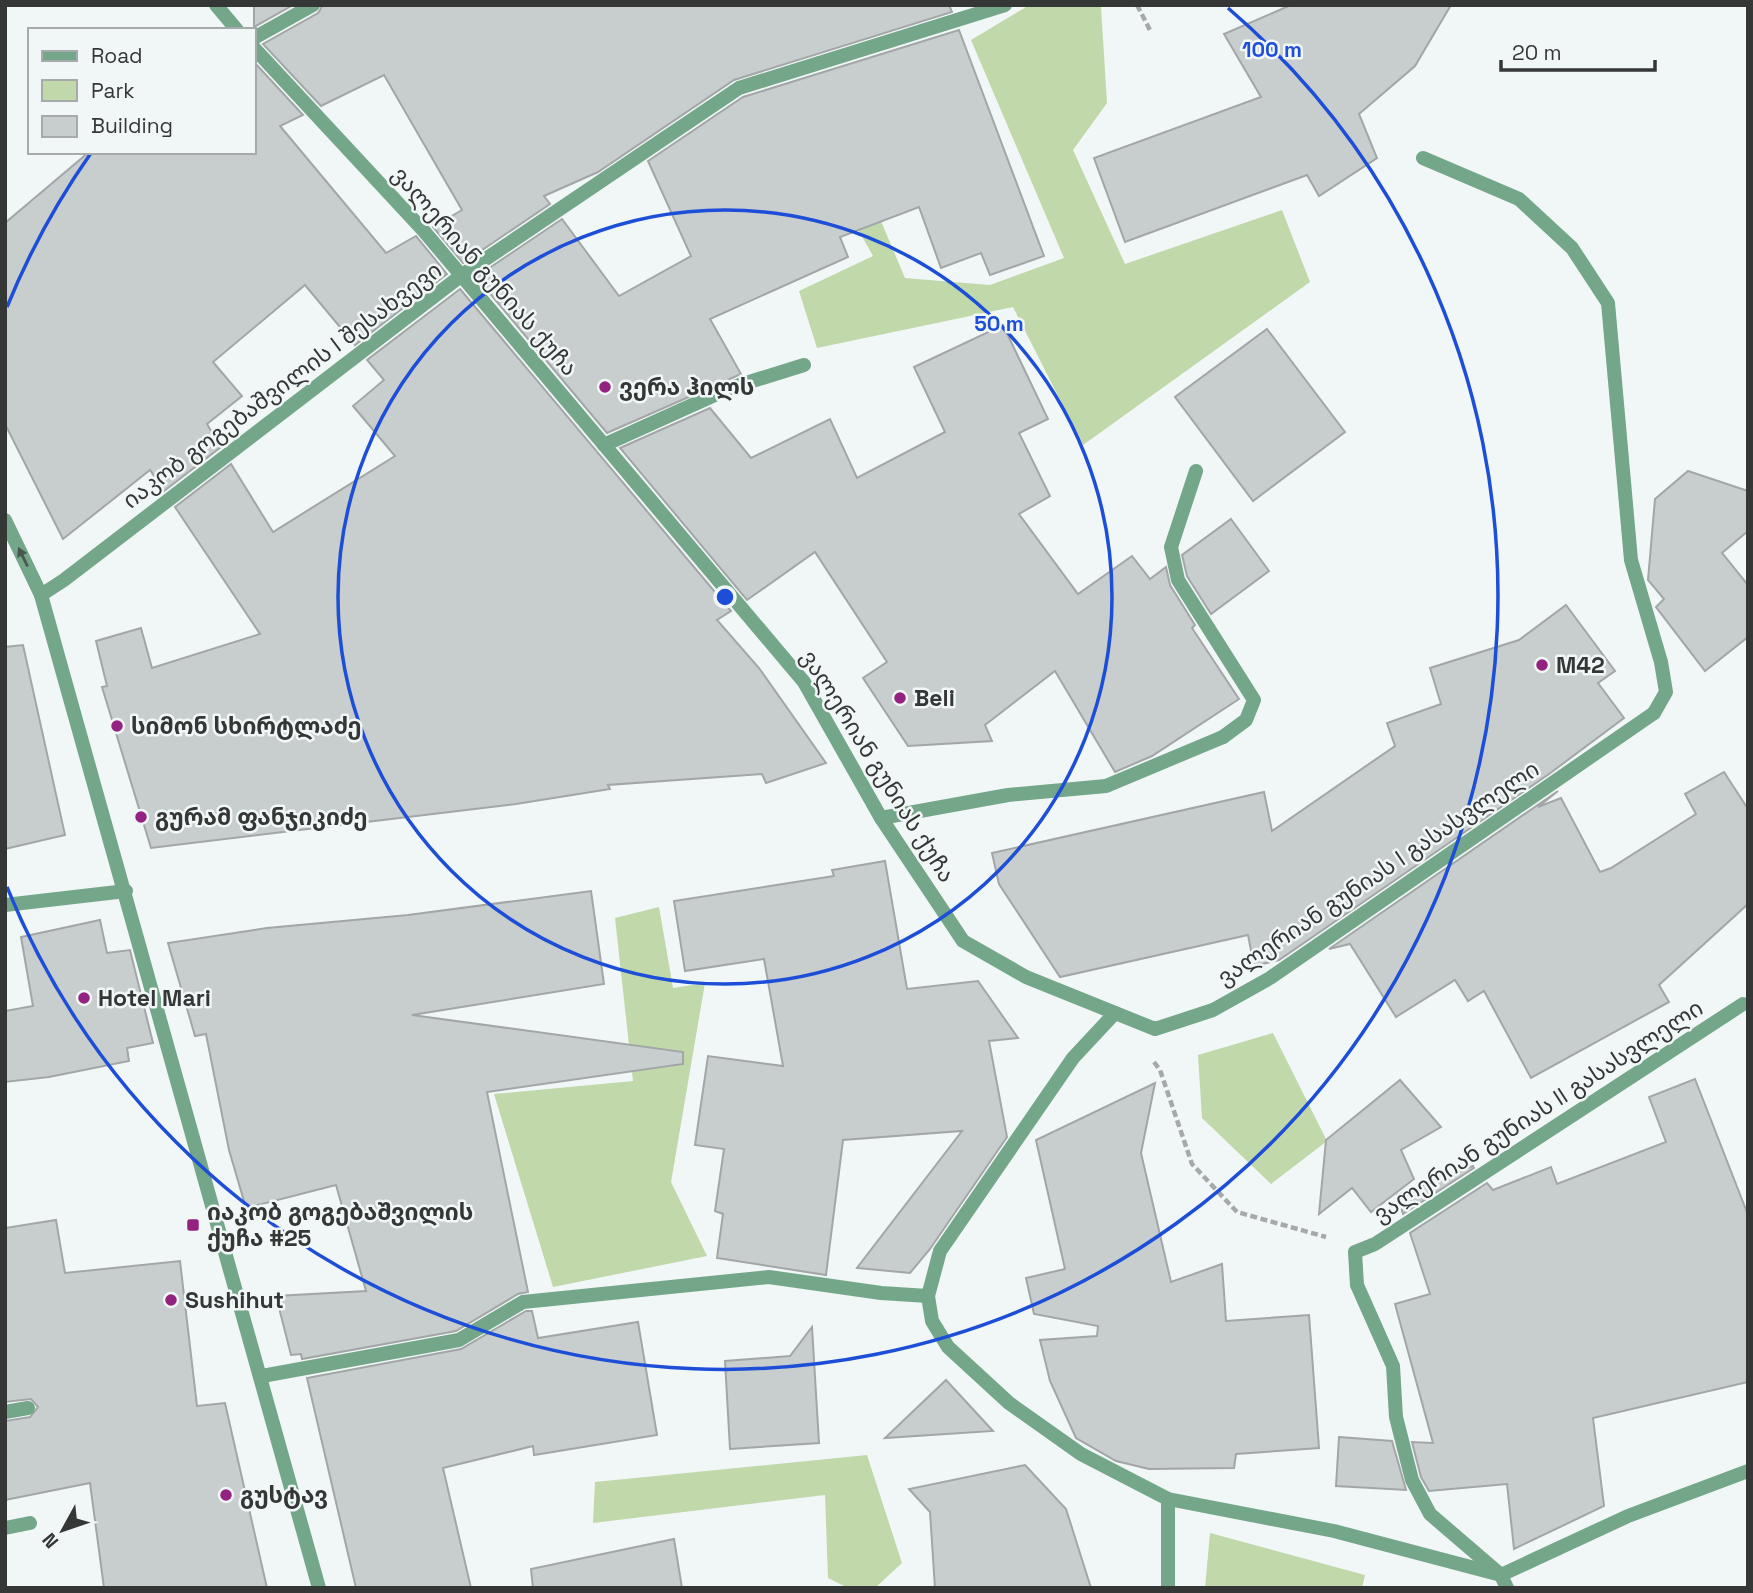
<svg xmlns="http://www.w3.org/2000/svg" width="1753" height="1593" font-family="'Space Grotesk','Noto Sans Georgian',sans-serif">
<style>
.green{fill:#c1d8ab}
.building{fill:#c8cdce;stroke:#a2a6a7;stroke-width:2}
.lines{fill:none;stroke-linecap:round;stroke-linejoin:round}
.path{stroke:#a5a9a9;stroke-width:4.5;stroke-dasharray:7 3.5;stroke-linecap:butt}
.lane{stroke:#74a68a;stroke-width:14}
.street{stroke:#74a68a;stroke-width:14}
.oneway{fill:#485850}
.ring{fill:none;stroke:#1d4ed8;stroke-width:3.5}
.poi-dot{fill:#942280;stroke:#f1f7f6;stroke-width:2.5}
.labels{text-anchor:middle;stroke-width:5;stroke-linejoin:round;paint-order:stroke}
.street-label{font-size:23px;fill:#353737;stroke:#f1f7f6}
.poi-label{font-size:23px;font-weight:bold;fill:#353737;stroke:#f1f7f6;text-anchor:start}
.centre{fill:#1d4ed8;stroke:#f1f7f6;stroke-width:3.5}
.ring-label{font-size:21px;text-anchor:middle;font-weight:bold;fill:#1d4ed8;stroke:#f1f7f6;stroke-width:5;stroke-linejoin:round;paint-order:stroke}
</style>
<rect width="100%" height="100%" fill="#f1f7f6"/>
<g class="green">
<path d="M1026,7H1101L1107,103L1073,150L1125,264L1282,210L1310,282L1083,445L1013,307L817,348L799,291L873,256L787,104L824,86L905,278L990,285L1064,258L971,40Z"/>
<path d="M659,907L673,988L705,983L671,1182L707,1256L553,1287L494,1094L633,1081L615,918Z"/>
<path d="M1273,1033L1327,1141L1271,1184L1202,1118L1198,1055Z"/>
<path d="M867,1455L902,1563L875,1588H848L828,1578L825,1495L593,1523L595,1482Z"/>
<path d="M1210,1533L1365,1575L1362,1588H1205Z"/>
</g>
<g class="building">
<path d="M254,5H293L254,27Z"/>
<path d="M323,5H949L952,12L734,80L598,172L544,196L550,204L463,263L433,227L462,210L384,75L321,106L263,44L318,13Z"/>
<path d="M1291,5H1451L1415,66L1359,114L1377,158L1319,196L1307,175L1125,242L1094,158L1261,97L1224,34Z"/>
<path d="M959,30L1044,256L990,275L981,253L941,268L919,207L840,237L848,257L710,319L741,374L607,433L476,277L562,219L619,296L691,256L648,161L743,97Z"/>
<path d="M254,62L303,115L280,126L386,253L416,236L447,274L355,345L305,285L213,362L242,396L207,424L221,447L164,491L150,470L63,539L5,424V223L89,152H254Z"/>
<path d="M460,289L731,611L717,620L759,668L826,763L766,783L762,774L608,785L610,789L516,804L151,848L102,687L107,686L96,641L141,628L152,668L260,634L175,507L231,464L273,532L395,456L353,406L384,380L367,360Z"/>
<path d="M1003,325L1048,419L1019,433L1050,496L1019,514L1078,594L1132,556L1150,579L1166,567L1170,585L1195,625L1192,628L1239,699L1152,756L1115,772L1055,671L985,725L992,741L908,746L863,678L887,662L815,552L747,600L620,448L710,408L751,458L830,419L857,478L945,432L914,367Z"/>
<path d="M1267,329L1345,432L1253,501L1175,397Z"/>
<path d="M1688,471L1748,491V531L1722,553L1748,585V637L1705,671L1656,607L1664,599L1648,580L1655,499Z"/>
<path d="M1231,519L1269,571L1211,614L1187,576L1182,555Z"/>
<path d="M1566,605L1615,671L1598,683L1624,718L1549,774L1279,960L1254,966L1248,935L1060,977L999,884L992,853L1264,792L1272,831L1395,746L1387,723L1441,704L1430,668L1519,640Z"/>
<path d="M23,645L65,835L5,849V647Z"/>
<path d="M1724,772L1748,809V904L1659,985L1669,1002L1531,1078L1484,991L1468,1001L1455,980L1396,1017L1350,944L1329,949L1558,791L1538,807L1561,798L1600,872L1611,868L1696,814L1685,794Z"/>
<path d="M885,861L907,989L978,981L1018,1038L989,1041L1007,1137L930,1249L910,1273L857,1268L962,1131L843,1140L826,1275L717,1258L723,1214L715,1211L724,1149L695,1145L708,1056L783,1066L764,959L685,971L674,901L834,876L832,870Z"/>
<path d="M591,891L604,984L412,1015L683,1052V1064L487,1092L528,1292L518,1294L456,1331L302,1359L301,1354L291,1355L276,1296L366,1291L336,1185L246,1208L229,1150L206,1034L195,1036L168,943L267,928L408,915Z"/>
<path d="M100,920L107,953L130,950L153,1043L127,1048L129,1061L49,1077L5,1082V1011L33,1006L21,937Z"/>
<path d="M1695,1079L1748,1215V1382L1593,1418L1604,1506L1514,1549L1507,1484L1429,1491L1421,1477L1412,1442L1433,1443L1395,1304L1430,1294L1410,1233L1487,1183L1493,1190L1551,1167L1557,1184L1666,1142L1649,1097Z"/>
<path d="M1400,1080L1441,1127L1401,1150L1414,1179L1371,1212L1352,1188L1319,1214L1326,1140Z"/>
<path d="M1155,1083L1141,1153L1171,1282L1222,1264L1226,1321L1309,1315L1319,1448L1236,1454L1234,1468L1149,1469L1116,1461L1076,1438L1050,1381L1040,1340L1097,1336L1098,1326L1034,1314L1026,1278L1065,1269L1036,1140Z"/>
<path d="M1473,1166L1474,1168L1403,1214L1397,1195Z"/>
<path d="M56,1220L65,1273L180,1261L197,1406L225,1403L267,1588H104L90,1483L5,1500V1421L30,1417L38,1407L31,1399L5,1402V1228Z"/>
<path d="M526,1311H532L538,1338L638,1322L657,1435L534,1455L533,1446L443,1468L471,1588H356L307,1378L461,1349Z"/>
<path d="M812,1327L819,1443L730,1449L725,1361L790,1356Z"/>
<path d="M946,1380L993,1431L885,1438Z"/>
<path d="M1339,1437L1392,1441L1406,1490L1336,1486Z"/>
<path d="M1025,1465L1066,1509L1091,1588H935L930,1512L909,1489Z"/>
<path d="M674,1539L682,1588H533L531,1569Z"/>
</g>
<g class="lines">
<g class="path">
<path d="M1137,5L1151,32"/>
<path d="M1154,1062L1160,1070L1192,1164L1237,1212L1326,1237"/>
</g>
<g class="lane">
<path d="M1423,158L1519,199L1572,248L1608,303L1631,560L1661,662L1666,692L1654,713"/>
<path d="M604,445L730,388L804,365"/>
<path d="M1196,471L1171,547L1178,580L1254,700L1246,720L1223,737"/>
<path d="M5,1412L28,1408"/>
<path d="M5,1528L30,1523"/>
</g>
<g class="street">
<path d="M216,5L237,30"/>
<path d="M254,38L313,5"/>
<path d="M254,48L423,230L804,682L881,818L963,941L1026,977L1155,1029L1213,1010L1270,978L1654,713"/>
<path d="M5,520L41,595L319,1588"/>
<path d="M41,595L64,580L462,275L739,88L1005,5"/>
<path d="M881,818L1008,795L1106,786L1223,737"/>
<path d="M5,905L126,891"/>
<path d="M1115,1013L1073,1058L940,1251L928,1296L932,1321L948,1347L1009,1403L1081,1454L1168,1499L1334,1531L1501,1575L1628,1516L1748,1471"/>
<path d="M262,1376L459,1340L523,1302L769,1277L881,1293L928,1296"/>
<path d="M1168,1588V1499"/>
<path d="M1507,1588L1501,1575L1430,1514L1412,1480L1396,1417L1393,1366L1357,1285L1355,1252L1375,1244L1743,1004"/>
</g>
</g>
<defs><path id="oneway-solid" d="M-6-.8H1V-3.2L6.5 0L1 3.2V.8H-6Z" transform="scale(1.75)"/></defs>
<use class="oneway" href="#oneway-solid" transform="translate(23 557) rotate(-116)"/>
<g class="ring">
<circle cx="725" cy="597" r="387"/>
<path d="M7 307A774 774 0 0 1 91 153M1228 8A774 774 0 1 1 7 887"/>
</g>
<g class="poi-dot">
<circle cx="605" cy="387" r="7"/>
<circle cx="1542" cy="665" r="7"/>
<circle cx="900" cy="698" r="7"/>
<circle cx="117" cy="726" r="7"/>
<circle cx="141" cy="817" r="7"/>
<circle cx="84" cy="998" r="7"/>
<rect x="186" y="1218" width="14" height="14" rx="3.5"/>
<circle cx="171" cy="1300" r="7"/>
<circle cx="226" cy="1495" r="7"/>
</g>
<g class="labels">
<g class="street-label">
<text transform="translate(485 271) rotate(49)" y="8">ვალერიან გუნიას ქუჩა</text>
<text transform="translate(282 385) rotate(-37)" y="8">იაკობ გოგებაშვილის I შესახვევი</text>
<text transform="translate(878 766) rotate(58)" y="8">ვალერიან გუნიას ქუჩა</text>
<text transform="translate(1378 873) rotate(-34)" y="8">ვალერიან გუნიას I გასასვლელი</text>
<text transform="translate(1538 1111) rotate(-33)" y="8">ვალერიან გუნიას II გასასვლელი</text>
</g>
<g class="poi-label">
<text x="619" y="395">ვერა ჰილს</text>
<text x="1556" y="673">M42</text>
<text x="914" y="706">Beli</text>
<text x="131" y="734">სიმონ სხირტლაძე</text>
<text x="155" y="825">გურამ ფანჯიკიძე</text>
<text x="98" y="1006">Hotel Mari</text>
<text x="207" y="1220">იაკობ გოგებაშვილის<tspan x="207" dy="26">ქუჩა #25</tspan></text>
<text x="185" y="1308">Sushihut</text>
<text x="240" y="1503">გუსტავ</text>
</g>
</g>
<circle cx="725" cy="597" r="10" class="centre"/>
<g class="ring-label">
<text x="1272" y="57">100 m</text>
<text x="999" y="331">50 m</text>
</g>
<rect width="1753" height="1593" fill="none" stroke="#353737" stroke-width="14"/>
<rect x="28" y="28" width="228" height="126" fill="#f1f7f6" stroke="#a6aaaa" stroke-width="2"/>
<rect x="42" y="51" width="35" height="10" fill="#74a68a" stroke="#a6aaaa" stroke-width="2"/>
<text x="91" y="63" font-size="21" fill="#353737">Road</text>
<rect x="42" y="80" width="35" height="21" fill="#c1d8ab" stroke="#a6aaaa" stroke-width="2"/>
<text x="91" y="98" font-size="21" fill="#353737">Park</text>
<rect x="42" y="116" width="35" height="21" fill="#c8cdce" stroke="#a6aaaa" stroke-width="2"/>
<text x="91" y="133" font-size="21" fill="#353737">Building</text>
<g transform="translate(63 1530) rotate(230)" stroke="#f1f7f6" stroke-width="5" paint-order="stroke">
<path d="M0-5L12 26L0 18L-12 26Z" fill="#353737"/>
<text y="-10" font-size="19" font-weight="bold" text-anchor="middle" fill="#353737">N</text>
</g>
<path d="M1501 60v10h154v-10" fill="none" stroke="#353737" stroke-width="3.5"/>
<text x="1512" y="60" font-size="21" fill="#353737" stroke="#f1f7f6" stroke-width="5" paint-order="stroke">20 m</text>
</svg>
